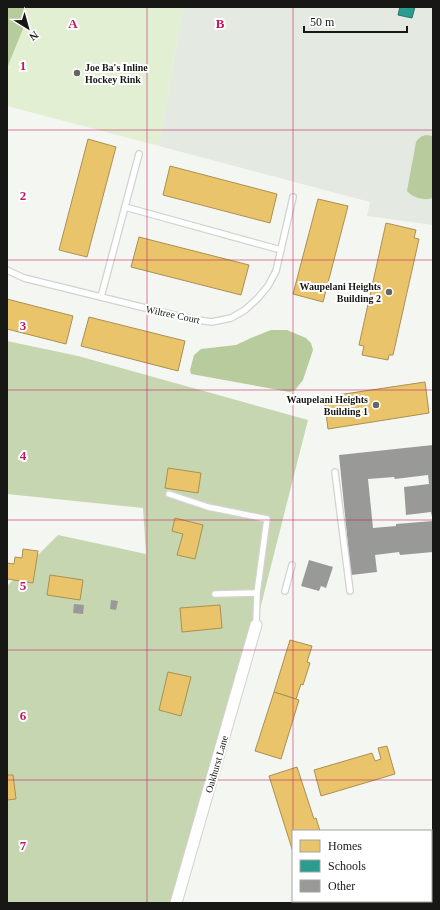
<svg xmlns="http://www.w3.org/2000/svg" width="440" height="910" font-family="'Times New Roman',serif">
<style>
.built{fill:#e4e9e1}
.green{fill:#e3efd3}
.forest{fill:#c6d6b0}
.water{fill:#b8cb9d}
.homes{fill:#e9c46a;stroke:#aa9051}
.schools{fill:#2a9d8f;stroke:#24756b}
.building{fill:#999a98}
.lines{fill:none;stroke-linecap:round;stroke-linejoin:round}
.lane-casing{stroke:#d2d3d0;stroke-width:8}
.street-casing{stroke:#d2d3d0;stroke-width:13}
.lane{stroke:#fdfefd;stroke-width:5.5}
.street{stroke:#fdfefd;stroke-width:11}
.grid{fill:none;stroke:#c2185b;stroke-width:1;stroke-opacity:0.55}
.poi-dot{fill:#646663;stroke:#fff;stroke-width:1.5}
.labels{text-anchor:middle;stroke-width:4;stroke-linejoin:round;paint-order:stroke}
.poi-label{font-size:10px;font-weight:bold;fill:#171816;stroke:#fff;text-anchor:end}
.street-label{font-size:10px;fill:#171816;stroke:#fff}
.grid-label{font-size:13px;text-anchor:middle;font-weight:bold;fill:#c2185b;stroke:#fff;stroke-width:4;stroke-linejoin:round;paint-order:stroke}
</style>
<rect width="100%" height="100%" fill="#f4f6f2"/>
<path class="built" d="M183,7H433V225L367,216L370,202L159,146Z"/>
<path class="green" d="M7,7H183L159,146L7,106Z"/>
<path class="forest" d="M7,341L78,356L308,420L256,625L176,903H7V584L8,585L58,535L146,554L143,508L7,494Z"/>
<g class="water">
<path d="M7,7H23C26,11 27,14 27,19L7,68Z"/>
<path d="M426,135L433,136V198C425,201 413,198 407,191L416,142C419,138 421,136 426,135Z"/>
<path d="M271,330H287L306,338L311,343L313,350L303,380L295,390L290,392L191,374L190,370L194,355L201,349L236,345L251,338Z"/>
</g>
<g class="homes">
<path d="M88,139L116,147L87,257L59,250Z"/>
<path d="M170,166L277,194L270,223L163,195Z"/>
<path d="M318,199L348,206L323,302L293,294Z"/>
<path d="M386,223L416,230L414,238L419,239L393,355H389L388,360L362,355L364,346L359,345Z"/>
<path d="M139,237L249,265L241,295L131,267Z"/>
<path d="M7,299L73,316L66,344L7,329Z"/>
<path d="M89,317L185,341L178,371L81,346Z"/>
<path d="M425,382L429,413L328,429L324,397Z"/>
<path d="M168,468L201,473L198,493L165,488Z"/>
<path d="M175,518L203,525L195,559L177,555L183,534L172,531Z"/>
<path d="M23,549L38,551L33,583L7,579V563L14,564L15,557L22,558Z"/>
<path d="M50,575L83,580L80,600L47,595Z"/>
<path d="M220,605L222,628L182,632L180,608Z"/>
<path d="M290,640L312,646L307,662L310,663L303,685L301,684L296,699L274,692Z"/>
<path d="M168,672L191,677L181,716L159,710Z"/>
<path d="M274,692L299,700L281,759L255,751Z"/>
<path d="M387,746L395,774L321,796L314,770L372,753L375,761L381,759L378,748Z"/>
<path d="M297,767L314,819L316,818L320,831H293V852L269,776Z"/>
<path d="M7,772V775H13L16,799L7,800Z"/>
<path d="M433,846V899L431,893V847Z"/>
<path d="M308,901H336L337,903H309Z"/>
</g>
<path class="schools" d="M400,7H415L412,18L398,15Z"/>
<g class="building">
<path d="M433,445V517H432L431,512L406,515L404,487L429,484L428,475L395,479L394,477L368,479L373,528L396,526V524L433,521V552L400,555L399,552L375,555L377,572L351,575L339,455Z"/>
<path d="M309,560L333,567L326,588L321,586L319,591L301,586Z"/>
<path d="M111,600L118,601L116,610L110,609Z"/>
<path d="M74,604L84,605L83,614L73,613Z"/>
</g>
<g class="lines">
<g class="lane-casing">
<g id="lane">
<path d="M125,207L281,250"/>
<path d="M7,270L24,278L190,319L212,322L231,318L245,310L258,298L268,286L276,271L293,197"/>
<path d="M101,297L139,154"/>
<path d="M335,472L350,591"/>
<path d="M169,494L208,507L267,519L257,593L256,625"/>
<path d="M285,591L292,565"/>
<path d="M215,594L257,593"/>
</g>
</g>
<g class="street-casing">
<path id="street" d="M176,903L256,625"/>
</g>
<use href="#lane" class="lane"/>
<use href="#street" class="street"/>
</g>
<path class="grid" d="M147,7V903M293,7V831M7,130H433M7,260H433M7,390H433M7,520H433M7,650H433M7,780H433M293,901V903"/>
<g class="poi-dot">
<circle cx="77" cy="73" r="4"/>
<circle cx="389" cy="292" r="4"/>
<circle cx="376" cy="405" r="4"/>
</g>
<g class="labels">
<g class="poi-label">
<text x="85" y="71" text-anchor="start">Joe Ba's Inline<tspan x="85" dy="12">Hockey Rink</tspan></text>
<text x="381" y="290">Waupelani Heights<tspan x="381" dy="12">Building 2</tspan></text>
<text x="368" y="403">Waupelani Heights<tspan x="368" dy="12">Building 1</tspan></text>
</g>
<g class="street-label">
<text transform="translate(173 314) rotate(12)" y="4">Wiltree Court</text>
<text transform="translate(216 764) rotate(-74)" y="4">Oakhurst Lane</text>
</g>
</g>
<g class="grid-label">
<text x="73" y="28">A</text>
<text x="220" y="28">B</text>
<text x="23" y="70">1</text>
<text x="23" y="200">2</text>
<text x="23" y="330">3</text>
<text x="23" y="460">4</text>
<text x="23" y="590">5</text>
<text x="23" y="720">6</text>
<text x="23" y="850">7</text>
</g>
<rect width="440" height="910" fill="none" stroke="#171816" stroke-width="16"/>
<rect x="292" y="830" width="140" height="72" fill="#ffffff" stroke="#a2a3a2"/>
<rect x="300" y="840" width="20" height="12" fill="#e9c46a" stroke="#a2a3a2"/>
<text x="328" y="850" font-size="12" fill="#171816">Homes</text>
<rect x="300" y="860" width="20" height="12" fill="#2a9d8f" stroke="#a2a3a2"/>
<text x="328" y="870" font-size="12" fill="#171816">Schools</text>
<rect x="300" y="880" width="20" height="12" fill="#999a98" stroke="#a2a3a2"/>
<text x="328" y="890" font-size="12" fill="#171816">Other</text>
<g transform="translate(28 28) rotate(143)" stroke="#ffffff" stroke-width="3" paint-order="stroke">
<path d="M0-3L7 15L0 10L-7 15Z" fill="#171816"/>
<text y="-6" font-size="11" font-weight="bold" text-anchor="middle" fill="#171816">N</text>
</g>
<path d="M304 26v6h103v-6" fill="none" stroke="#171816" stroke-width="2"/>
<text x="310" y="26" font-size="12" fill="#171816" stroke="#ffffff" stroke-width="3" paint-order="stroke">50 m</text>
</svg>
